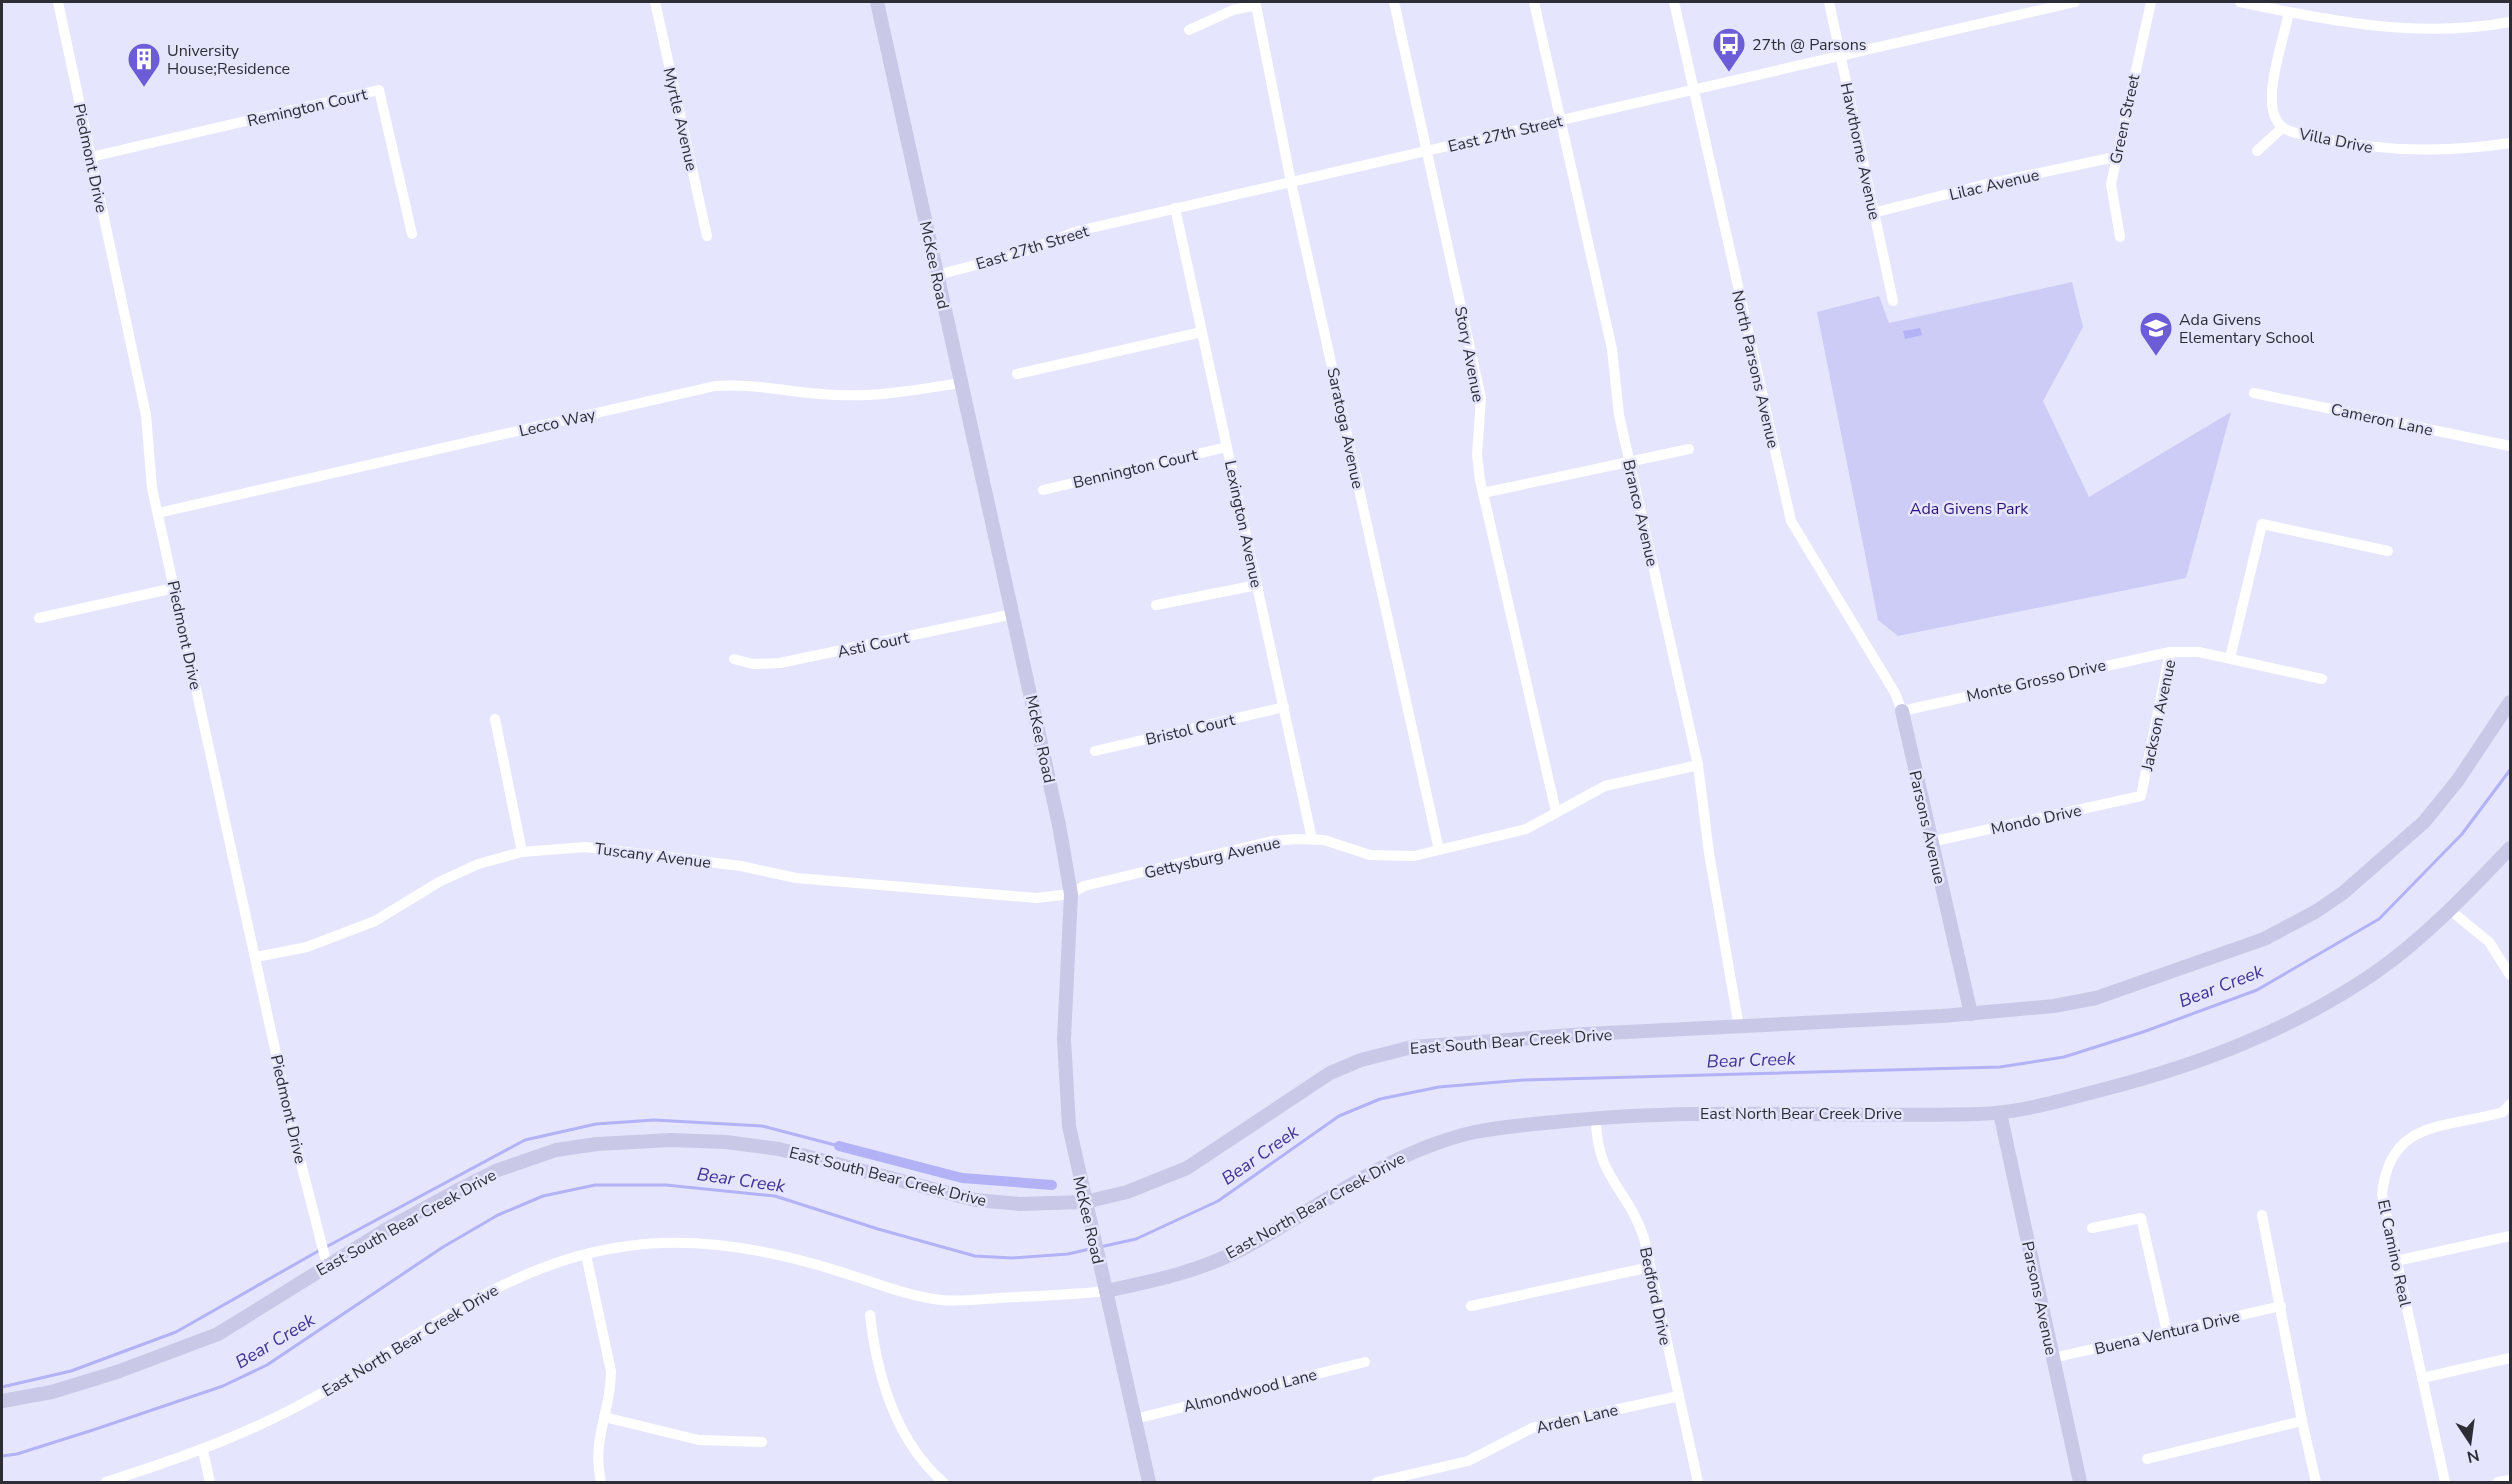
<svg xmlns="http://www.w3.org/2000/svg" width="2512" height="1484" font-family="'Nunito Sans',sans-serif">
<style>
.green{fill:#ccccf7}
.water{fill:#b3b2f7}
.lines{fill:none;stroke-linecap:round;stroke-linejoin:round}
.stream{stroke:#b3b2f7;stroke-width:3}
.canal{stroke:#b3b2f7;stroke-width:10}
.street{stroke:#fff;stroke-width:10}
.secondary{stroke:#cac8e7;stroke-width:14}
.labels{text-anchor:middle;stroke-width:5;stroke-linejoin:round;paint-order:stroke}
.poi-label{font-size:16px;fill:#2d2d36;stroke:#e5e6fd;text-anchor:start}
.street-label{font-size:16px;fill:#2d2d36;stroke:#e5e6fd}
.park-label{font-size:16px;fill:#2b1273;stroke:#e5e6fd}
.water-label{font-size:18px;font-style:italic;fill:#413191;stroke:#e5e6fd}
</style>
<rect width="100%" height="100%" fill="#e5e6fd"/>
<path class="green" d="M2072,282L2083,327L2043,401L2089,497L2231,412L2186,578L1898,636L1878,620L1817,312L1879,296L1889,323Z"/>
<path class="water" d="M1920,328L1922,335L1905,339L1903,331Z"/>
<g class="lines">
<g class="stream">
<path d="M326,1247L525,1140L596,1124L654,1120L762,1126L839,1146"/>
<path d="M1100,1247L1136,1239L1218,1201L1339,1116L1380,1099L1439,1087L1523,1080L2000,1067L2064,1057L2143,1032L2257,990L2379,919L2462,834L2510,770"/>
<path d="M2,1387L71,1371L176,1332L320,1250"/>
<path d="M2,1456L17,1454L96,1429L223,1386L267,1365L443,1247L498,1215L543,1196L595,1185H666L775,1196L878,1229L975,1256L1012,1258L1068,1254L1094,1248"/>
</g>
<path class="canal" d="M839,1146L962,1178L1052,1185"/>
<g class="street">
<path d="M58,2L146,415L152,488L294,1136L327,1265"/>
<path d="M655,2L707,236"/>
<path d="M1394,2L1481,398L1477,455L1480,480L1556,812"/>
<path d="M1534,2L1612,349L1619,415L1698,765L1709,853L1739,1027"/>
<path d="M1674,2L1791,521L1895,693L1902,711L2170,652H2199L2322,679"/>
<path d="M1829,2L1893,301"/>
<path d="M2240,2C2329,21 2419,39 2510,22"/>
<path d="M2289,12C2284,39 2263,95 2276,119C2282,132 2299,134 2311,136C2377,152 2444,153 2510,143"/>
<path d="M1189,30L1233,10L1256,5L1291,182L1439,850"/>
<path d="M2257,151L2282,128"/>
<path d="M91,157L379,90L412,234"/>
<path d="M1175,208L1312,839"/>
<path d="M1873,213L1983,185L2115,157"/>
<path d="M2120,237L2111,184L2151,2"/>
<path d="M937,275L1018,254L1078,231L2075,2"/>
<path d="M1017,374L1202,332"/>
<path d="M2254,393L2510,446"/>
<path d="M1043,490L1227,447"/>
<path d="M1483,493L1689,449"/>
<path d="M158,513L715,386C757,383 796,394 838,395C879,397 920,389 961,383"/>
<path d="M1156,605L1257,585"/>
<path d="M39,618L174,588"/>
<path d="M2230,658L2262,524L2388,551"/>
<path d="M734,659L753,664L780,663L1013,614"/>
<path d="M495,719L522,852"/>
<path d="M1095,751L1284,707"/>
<path d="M1930,842L2141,796L2170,652"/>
<path d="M2450,910L2489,942L2510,975"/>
<path d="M256,957L307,947L375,921L439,882L478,864L522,852L585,847L741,866L796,878L1036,898L1071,894L1084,886L1272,841L1296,839L1324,840L1370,855L1414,856L1526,829L1605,786L1698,765"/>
<path d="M1596,1118C1596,1178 1627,1187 1644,1238L1698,1482"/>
<path d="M2262,1215L2302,1421L2316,1482"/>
<path d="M2092,1228L2141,1218L2167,1332"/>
<path d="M586,1255L611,1371C611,1413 591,1439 601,1482"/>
<path d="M2396,1261L2510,1236"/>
<path d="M1471,1306L1650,1267"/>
<path d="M870,1315C877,1376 896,1441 943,1482"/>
<path d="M2053,1358L2281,1306"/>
<path d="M2422,1378L2510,1358"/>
<path d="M604,1417L699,1440L762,1442"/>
<path d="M1135,1419L1365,1362"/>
<path d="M203,1451L210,1482"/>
<path d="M2147,1459L2302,1421"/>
<path d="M106,1482C185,1457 260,1430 332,1387C428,1331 514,1260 628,1246C699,1236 771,1250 838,1271C871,1281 906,1296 941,1300C960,1302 981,1299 1000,1298C1035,1296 1071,1295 1106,1291"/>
<path d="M1377,1482L1468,1461L1532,1428L1679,1396"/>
<path d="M2445,1482L2382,1194C2390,1119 2444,1129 2503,1112L2510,1104"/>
<path d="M2498,1482L2510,1480"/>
</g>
<g class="secondary">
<path d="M877,2L1059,825L1071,894L1064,1039L1069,1126L1149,1482"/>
<path d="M1902,711L1971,1014"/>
<path d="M2000,1113L2080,1482"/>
<path d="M1106,1291C1154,1281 1201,1271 1244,1248C1320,1207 1389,1151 1475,1132C1505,1126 1536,1124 1566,1121C1703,1107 1840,1118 1978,1114C2020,1113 2063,1100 2105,1089C2202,1064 2293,1029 2376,972C2426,937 2468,892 2510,848"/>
<path d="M2,1401L52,1392L117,1372L218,1334L387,1229L462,1188L498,1170L556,1150L597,1144L671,1140L726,1142L779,1149L975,1200L1020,1204L1085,1202L1127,1192L1187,1168L1330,1073L1361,1060L1412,1047L1586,1034L1942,1016L2054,1006L2096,998L2264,939L2315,912L2343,893L2424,822L2458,780L2510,702"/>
</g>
</g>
<defs>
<g id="bus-pin" transform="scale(1.725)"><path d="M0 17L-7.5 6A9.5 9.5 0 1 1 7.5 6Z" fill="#6c5dd7" stroke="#e5e6fd"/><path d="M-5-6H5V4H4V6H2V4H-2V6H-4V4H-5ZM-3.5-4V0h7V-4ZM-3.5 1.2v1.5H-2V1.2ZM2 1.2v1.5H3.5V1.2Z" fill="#fff"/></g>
<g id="building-pin" transform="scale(1.725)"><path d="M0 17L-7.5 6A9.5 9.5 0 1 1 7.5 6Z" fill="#6c5dd7" stroke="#e5e6fd"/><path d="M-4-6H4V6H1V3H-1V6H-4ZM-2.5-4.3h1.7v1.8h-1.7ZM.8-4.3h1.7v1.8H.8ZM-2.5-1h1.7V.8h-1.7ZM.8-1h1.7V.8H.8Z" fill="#fff"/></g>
<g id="school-pin" transform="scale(1.725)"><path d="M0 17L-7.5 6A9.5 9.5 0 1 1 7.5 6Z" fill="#6c5dd7" stroke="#e5e6fd"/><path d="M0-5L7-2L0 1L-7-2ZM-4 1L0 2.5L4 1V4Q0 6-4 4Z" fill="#fff"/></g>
</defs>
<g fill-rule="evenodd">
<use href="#bus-pin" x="1729" y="44"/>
<use href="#building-pin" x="144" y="59"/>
<use href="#school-pin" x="2156" y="328"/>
</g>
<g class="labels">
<g class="poi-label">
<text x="1752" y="50">27th @ Parsons</text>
<text x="167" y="56">University<tspan x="167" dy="18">House;Residence</tspan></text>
<text x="2179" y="325">Ada Givens<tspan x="2179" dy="18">Elementary School</tspan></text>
</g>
<g class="street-label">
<text transform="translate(307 107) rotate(-13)" y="6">Remington Court</text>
<text transform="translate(681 119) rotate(77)" y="6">Myrtle Avenue</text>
<text transform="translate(2124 119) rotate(-78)" y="6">Green Street</text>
<text transform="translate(1505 133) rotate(-13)" y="6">East 27th Street</text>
<text transform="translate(2336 140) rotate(11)" y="6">Villa Drive</text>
<text transform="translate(1861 151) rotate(78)" y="6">Hawthorne Avenue</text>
<text transform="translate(91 158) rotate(78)" y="6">Piedmont Drive</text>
<text transform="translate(1994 184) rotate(-13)" y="6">Lilac Avenue</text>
<text transform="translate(1032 247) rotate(-17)" y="6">East 27th Street</text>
<text transform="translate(935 265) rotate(78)" y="6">McKee Road</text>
<text transform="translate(1470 354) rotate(79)" y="6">Story Avenue</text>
<text transform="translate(1756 369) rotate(77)" y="6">North Parsons Avenue</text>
<text transform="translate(2382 419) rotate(12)" y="6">Cameron Lane</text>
<text transform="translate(557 422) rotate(-13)" y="6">Lecco Way</text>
<text transform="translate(1346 428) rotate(78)" y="6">Saratoga Avenue</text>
<text transform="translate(1135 468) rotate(-13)" y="6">Bennington Court</text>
<text transform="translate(1641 513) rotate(77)" y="6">Branco Avenue</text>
<text transform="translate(1244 524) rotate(78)" y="6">Lexington Avenue</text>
<text transform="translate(185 635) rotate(78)" y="6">Piedmont Drive</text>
<text transform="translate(873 644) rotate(-12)" y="6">Asti Court</text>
<text transform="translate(2036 680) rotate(-13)" y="6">Monte Grosso Drive</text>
<text transform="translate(2158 715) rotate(-78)" y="6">Jackson Avenue</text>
<text transform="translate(1190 729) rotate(-13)" y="6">Bristol Court</text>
<text transform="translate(1041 739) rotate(78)" y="6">McKee Road</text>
<text transform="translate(2036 819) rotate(-12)" y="6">Mondo Drive</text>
<text transform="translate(1928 827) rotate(77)" y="6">Parsons Avenue</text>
<text transform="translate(653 855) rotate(7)" y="6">Tuscany Avenue</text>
<text transform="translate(1212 857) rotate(-13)" y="6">Gettysburg Avenue</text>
<text transform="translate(1511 1041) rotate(-4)" y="6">East South Bear Creek Drive</text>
<text transform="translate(289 1109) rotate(77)" y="6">Piedmont Drive</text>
<text x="1801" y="1119">East North Bear Creek Drive</text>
<text transform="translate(888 1176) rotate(14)" y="6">East South Bear Creek Drive</text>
<text transform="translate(1315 1205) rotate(-29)" y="6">East North Bear Creek Drive</text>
<text transform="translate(1089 1220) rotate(77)" y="6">McKee Road</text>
<text transform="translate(406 1222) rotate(-29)" y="6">East South Bear Creek Drive</text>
<text transform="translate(2395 1253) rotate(78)" y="6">El Camino Real</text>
<text transform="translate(1656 1296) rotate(78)" y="6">Bedford Drive</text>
<text transform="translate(2040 1298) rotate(78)" y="6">Parsons Avenue</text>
<text transform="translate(2167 1332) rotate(-13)" y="6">Buena Ventura Drive</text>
<text transform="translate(410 1340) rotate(-31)" y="6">East North Bear Creek Drive</text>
<text transform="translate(1250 1390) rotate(-14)" y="6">Almondwood Lane</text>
<text transform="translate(1577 1418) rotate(-13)" y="6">Arden Lane</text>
</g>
<g class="park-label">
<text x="1969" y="514">Ada Givens Park</text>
</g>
<g class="water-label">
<text transform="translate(2221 986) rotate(-21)" y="6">Bear Creek</text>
<text transform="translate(1751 1060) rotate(-2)" y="6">Bear Creek</text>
<text transform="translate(1260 1155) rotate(-35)" y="6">Bear Creek</text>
<text transform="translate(741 1180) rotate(8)" y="6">Bear Creek</text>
<text transform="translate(275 1341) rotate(-31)" y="6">Bear Creek</text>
</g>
</g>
<rect width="2512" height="1484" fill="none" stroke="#2d2d36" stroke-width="6"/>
<g transform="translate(2470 1442) rotate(167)" stroke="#e5e6fd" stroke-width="4.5" paint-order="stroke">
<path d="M0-4.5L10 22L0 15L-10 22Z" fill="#2d2d36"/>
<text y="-9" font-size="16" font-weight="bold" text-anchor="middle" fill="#2d2d36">N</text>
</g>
</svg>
